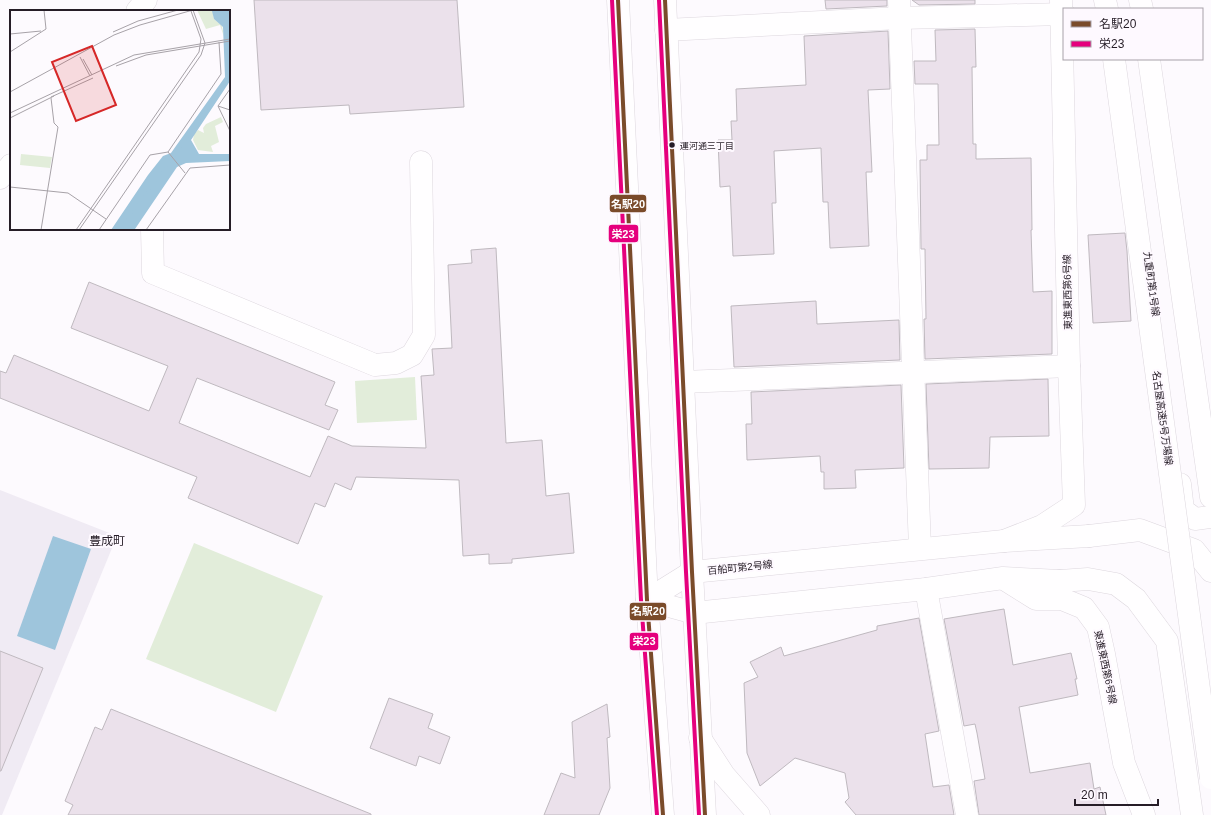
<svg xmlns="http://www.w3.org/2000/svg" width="1211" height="815" font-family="Arial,'Noto Sans JP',sans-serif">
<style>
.education{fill:#f0ebf4}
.green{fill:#e2edda}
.water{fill:#9ec5dc}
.building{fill:#ebe1eb;stroke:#bfb9bf}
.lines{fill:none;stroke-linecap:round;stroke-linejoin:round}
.minor-casing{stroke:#ddd7de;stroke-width:23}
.major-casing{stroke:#ddd7de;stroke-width:23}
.highway-casing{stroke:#ddd7de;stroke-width:23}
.minor{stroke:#fffeff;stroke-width:22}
.major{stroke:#fffeff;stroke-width:22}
.highway{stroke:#fffeff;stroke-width:22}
.highway-bridge-casing{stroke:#ddd7de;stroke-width:23;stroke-linecap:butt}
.highway-bridge{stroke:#fffeff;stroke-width:22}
.bus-1-casing{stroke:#fef9ff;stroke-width:7}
.bus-2-casing{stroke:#fef9ff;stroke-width:7}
.bus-1{stroke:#7a4b2a;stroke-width:4}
.bus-2{stroke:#e5007d;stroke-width:4}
.bus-dot{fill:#261d27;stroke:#fef9ff;stroke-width:1.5}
.labels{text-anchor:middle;stroke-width:4;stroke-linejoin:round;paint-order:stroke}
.bus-label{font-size:9px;fill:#261d27;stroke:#fef9ff;text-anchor:start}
.street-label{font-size:10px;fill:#261d27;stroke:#fef9ff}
.quarter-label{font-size:12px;fill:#261d27;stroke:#fef9ff}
.inset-river{fill:none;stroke:#9ec5dc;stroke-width:2}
.inset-road{fill:none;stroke:#a7a2a8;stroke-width:1}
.view{fill:#d62828;fill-opacity:0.15;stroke:#d62828;stroke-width:2}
.inset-edge{fill:none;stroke:#261d27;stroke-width:2}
.line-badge{stroke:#fef9ff;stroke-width:1.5}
.badge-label{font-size:11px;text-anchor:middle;font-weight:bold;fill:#fff}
</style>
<rect width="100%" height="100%" fill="#fdfafe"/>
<path class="education" d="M0,490L117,536L2,815H0Z"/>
<g class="green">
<path d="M415,377L417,420L357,423L355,381Z"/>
<path d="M194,543L323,596L276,712L146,659Z"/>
</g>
<path class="water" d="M53,536L91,549L55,650L17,636Z"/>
<g class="building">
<path d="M254,0H457L464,107L350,114L349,105L261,110Z"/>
<path d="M825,0H887V6L826,9Z"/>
<path d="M912,0H975V4L919,5Z"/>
<path d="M975,29L976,67H972L973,144H976V159L1031,158L1032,230H1031L1033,292L1052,291V354L925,359L924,319H926L925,249H921L920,160H927V145H939L938,84H915L914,61H936L935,30Z"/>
<path d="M888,31L890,89L868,90L872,172H866L869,246L830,248L828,202H823L821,148L774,151L776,203H772L774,254L733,256L730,186L720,187L718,140H732L731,121H737L736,89L806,85L804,36Z"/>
<path d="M1125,233L1127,251L1131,321L1093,323L1088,235Z"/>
<path d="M496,248L506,443L542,440L546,496L569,493L574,553L512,559V563L489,564V554L463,556L459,480L356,477L351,490L335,483L325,507L315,503L298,544L188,498L197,477L0,398V371L6,373L14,355L149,411L168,366L71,328L89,282L335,382L325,405L338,410L329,430L197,378L179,423L310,477L328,436L352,446L426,448L421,376L434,375L432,349L452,348L448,265L472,263L471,250Z"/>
<path d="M816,301L817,324L899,320L900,360L734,367L731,306Z"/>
<path d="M1048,379L1049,436L990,437L989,468L929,469L926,384Z"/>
<path d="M901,385L904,468L855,470L856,488L824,489V472H821L820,456L747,460L746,424H752L751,392Z"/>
<path d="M1004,609L1013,665L1071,653L1077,679H1075L1078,695L1019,707L1030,773L1090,763L1094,789L1100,787L1106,815H979L974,781L985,779L977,733L975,724L964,726L944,619Z"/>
<path d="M919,618L939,731L925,734L933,787L949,785L954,815H856L845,802L849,798L845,773L795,758L760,786L747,753L744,683L758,677L750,662L781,647L784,656L877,630V626Z"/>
<path d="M0,651L43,668L1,771H0Z"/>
<path d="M389,698L433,714L428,728L450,737L440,764L419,756L416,766L370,748Z"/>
<path d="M607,704L610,737L607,738L610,788L599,815H544L561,773L575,778L572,722Z"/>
<path d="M111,709L371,814V815H68L73,805L65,801L95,727L102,730Z"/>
</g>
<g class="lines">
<g class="minor-casing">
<g id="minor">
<path d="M899,0L920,548"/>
<path d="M137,11L146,0"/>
<path d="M666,30L900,18L1064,14"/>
<path d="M0,178L11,165"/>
<path d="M152,229L153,273L375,365L396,363L412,355L424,335L421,162"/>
<path d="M683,382L1069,366"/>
<path d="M1180,484L1183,510L1195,519L1211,517"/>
<path d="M1004,541L1042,526L1074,505L1069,366L1061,0"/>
<path d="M1004,579L1036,599H1062L1084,608L1098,627L1104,654L1124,763L1144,815"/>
<path d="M926,589L967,815"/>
<path d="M647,600L692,572L1004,541L1089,536"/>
<path d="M647,600L694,613L926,589L1003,578L1060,581"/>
<path d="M700,738L724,775L759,815"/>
</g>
</g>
<g class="major-casing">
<g id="major">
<path d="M618,0L647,600L663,815"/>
<path d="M665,0L692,572L705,815"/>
</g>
</g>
<g class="highway-casing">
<g id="highway">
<path d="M1105,0L1107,9"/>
<path d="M1140,0L1142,9"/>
<path d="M1149,59L1211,497"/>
<path d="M1089,536L1140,530L1194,550L1211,571"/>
<path d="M1060,581L1088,579L1116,584L1136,599L1167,641L1192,815"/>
</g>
</g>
<use href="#minor" class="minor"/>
<use href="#major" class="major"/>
<use href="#highway" class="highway"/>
<g class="highway-bridge-casing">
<path id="highway-bridge" d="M1114,59L1211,778"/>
</g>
<use href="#highway-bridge" class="highway-bridge"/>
<g class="bus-1-casing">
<g id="bus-1">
<path d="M618,0L647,600L663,815"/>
<path d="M665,0L692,572L705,815"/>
</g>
</g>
<g class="bus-2-casing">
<g id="bus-2">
<path d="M612,0L641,600L657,815"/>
<path d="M659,0L686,572L699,815"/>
</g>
</g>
<use href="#bus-1" class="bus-1"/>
<use href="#bus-2" class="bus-2"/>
</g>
<circle class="bus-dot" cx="672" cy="145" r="3.5"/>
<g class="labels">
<g class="bus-label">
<text x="680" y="149">運河通三丁目</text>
</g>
<g class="street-label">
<text transform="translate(1152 284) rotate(82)" y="4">九重町第1号線</text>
<text transform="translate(1067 292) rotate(-91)" y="4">東進東西第6号線</text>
<text transform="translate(1163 418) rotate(82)" y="4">名古屋高速5号万場線</text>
<text transform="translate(740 567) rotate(-6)" y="4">百船町第2号線</text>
<text transform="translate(1106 667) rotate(78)" y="4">東進東西第6号線</text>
</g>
<g class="quarter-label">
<text x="107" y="545">豊成町</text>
</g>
</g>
<g transform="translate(10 10)">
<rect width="220" height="220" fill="#fdfafe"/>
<path d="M187,0H203L204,9L212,16L214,27L210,15L196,19ZM211,107L213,112L205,116L209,132L201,136L203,142L188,140L183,130L184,124L188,120L194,123L193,118L196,114ZM11,144L42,147L40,158L10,155Z" fill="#e2edda"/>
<path d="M220,0V71L181,130L189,144H220V151L176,153L167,157L125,219L101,220L138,165L153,146L161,143L215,67L213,17L204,9L202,1Z" fill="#9ec5dc"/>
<path class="inset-river" d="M215,0L217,28M164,147L217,69V33M109,220L162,149"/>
<path class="inset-road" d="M103,22L128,11L168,0M0,24L31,21M0,42L36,19L34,0M70,47L80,66M73,49L82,65M106,56L136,45L220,31M0,82L104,25L130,15L183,0M41,87L83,68M208,96L220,79M220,100L208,96L220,121M0,103L124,45L220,29M0,108L44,86M158,142L175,163M0,177L58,183L96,209M31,220L48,117L44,113L41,88M66,220L189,42L191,29L181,1M69,220L191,45L195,33L183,0M89,220L140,145L158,142L211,64L209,32M136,220L180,158L220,155"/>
<path class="view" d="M82,36L106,95L66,111L42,52Z"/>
<rect width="220" height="220" class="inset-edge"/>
</g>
<g class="line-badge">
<rect x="609" y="194" width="38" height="19" rx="4" fill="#7a4b2a"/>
<rect x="608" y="224" width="31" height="19" rx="4" fill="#e5007d"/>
<rect x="629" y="602" width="38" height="19" rx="4" fill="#7a4b2a"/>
<rect x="629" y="632" width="30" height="19" rx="4" fill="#e5007d"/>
</g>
<g class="badge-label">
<text x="628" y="208">名駅20</text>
<text x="623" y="238">栄23</text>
<text x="648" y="615">名駅20</text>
<text x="644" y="645">栄23</text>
</g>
<rect x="1063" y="8" width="140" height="52" fill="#fef9ff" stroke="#a8a1a9"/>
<rect x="1071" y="21" width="20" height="6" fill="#7a4b2a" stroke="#a8a1a9"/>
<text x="1099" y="28" font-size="12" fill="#261d27">名駅20</text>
<rect x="1071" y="41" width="20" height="6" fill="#e5007d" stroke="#a8a1a9"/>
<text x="1099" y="48" font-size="12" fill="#261d27">栄23</text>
<path d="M1075 799v6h83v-6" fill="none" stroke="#261d27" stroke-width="2"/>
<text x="1081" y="799" font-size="12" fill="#261d27" stroke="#fef9ff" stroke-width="3" paint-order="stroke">20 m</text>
</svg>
